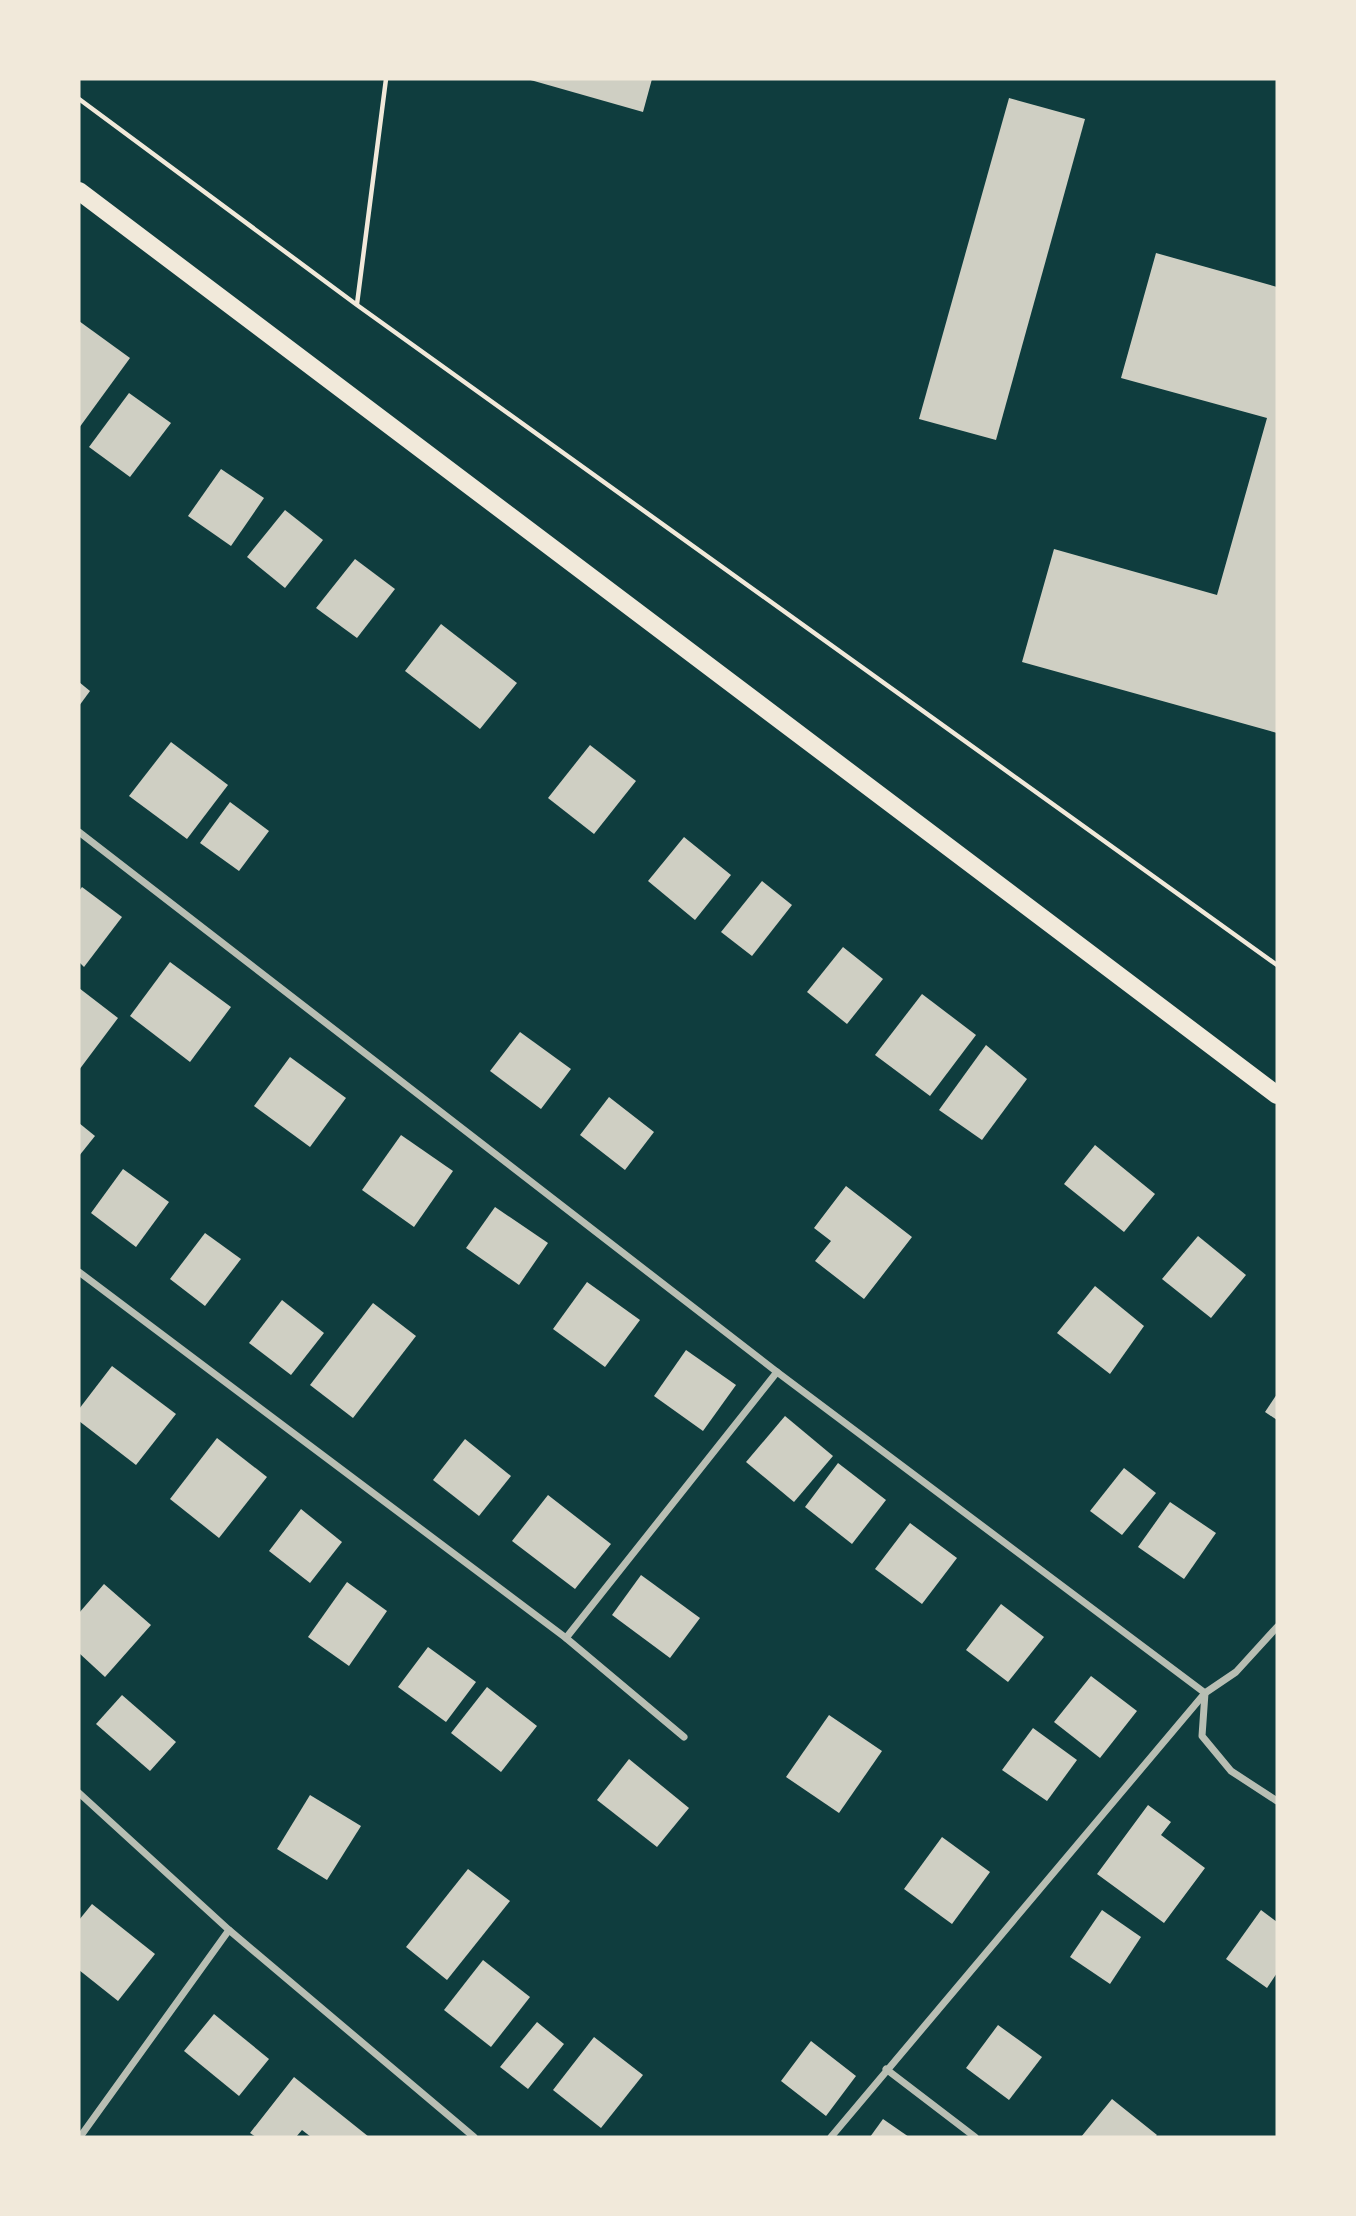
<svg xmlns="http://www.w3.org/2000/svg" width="1356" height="2216" font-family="'Fira Sans Condensed',sans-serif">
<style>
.building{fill:#cfcfc3}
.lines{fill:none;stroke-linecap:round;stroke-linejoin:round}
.path{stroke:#f1e9da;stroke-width:4.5}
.minor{stroke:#b8beb3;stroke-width:7}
.primary{stroke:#f1e9da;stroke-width:18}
</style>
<rect width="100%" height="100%" fill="#0f3d3e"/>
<g class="building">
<path d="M527,79H652L643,112Z"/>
<path d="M1009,98L1085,119L996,440L919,419Z"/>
<path d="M1156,253L1277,287V733L1022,662L1054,549L1217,595L1267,418L1121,378Z"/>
<path d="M79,321L130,358L79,428Z"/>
<path d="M129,393L171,423L130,477L89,447Z"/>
<path d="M221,469L264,498L231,546L188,516Z"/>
<path d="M285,510L323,540L285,588L247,557Z"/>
<path d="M355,559L395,589L357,638L316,608Z"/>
<path d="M441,624L517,683L480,729L405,671Z"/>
<path d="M79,682L90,691L79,706Z"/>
<path d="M171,742L228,785L187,839L129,796Z"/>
<path d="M590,745L636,781L594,834L548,798Z"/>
<path d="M230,802L269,831L239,871L200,843Z"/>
<path d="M684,837L731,875L695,920L648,881Z"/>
<path d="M762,881L792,905L752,956L721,932Z"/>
<path d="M82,887L122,917L84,967L79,962V891Z"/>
<path d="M843,947L883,979L847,1024L807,992Z"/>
<path d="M170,962L231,1007L190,1062L130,1016Z"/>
<path d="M79,988L118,1018L79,1070Z"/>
<path d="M922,994L976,1035L930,1096L875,1055Z"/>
<path d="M520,1032L571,1069L541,1109L490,1071Z"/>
<path d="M986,1045L1027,1079L982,1140L939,1110Z"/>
<path d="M290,1057L346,1098L310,1147L254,1106Z"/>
<path d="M609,1097L654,1132L625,1170L580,1135Z"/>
<path d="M79,1123L95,1136L79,1156Z"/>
<path d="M401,1135L453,1171L414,1227L362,1190Z"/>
<path d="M1095,1145L1155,1194L1124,1232L1064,1184Z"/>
<path d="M123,1169L169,1202L136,1247L91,1213Z"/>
<path d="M846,1186L912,1237L864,1299L815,1261L831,1241L814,1228Z"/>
<path d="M495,1207L548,1243L519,1285L466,1248Z"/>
<path d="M205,1233L241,1259L205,1306L170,1279Z"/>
<path d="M1198,1236L1246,1275L1211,1318L1162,1279Z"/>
<path d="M587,1282L640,1320L605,1367L553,1329Z"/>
<path d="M1095,1286L1144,1326L1110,1374L1057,1333Z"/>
<path d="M282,1300L324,1333L291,1375L249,1343Z"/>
<path d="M373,1303L416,1336L353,1418L310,1385Z"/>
<path d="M686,1350L736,1385L703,1431L654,1396Z"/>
<path d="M112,1366L176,1414L136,1465L79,1421V1409Z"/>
<path d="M1277,1394V1420L1265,1412Z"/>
<path d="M785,1416L833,1456L794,1502L746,1462Z"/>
<path d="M217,1438L267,1477L219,1538L170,1499Z"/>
<path d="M465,1439L511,1476L479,1516L433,1480Z"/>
<path d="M838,1463L886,1500L852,1544L805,1507Z"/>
<path d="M1124,1468L1156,1493L1122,1535L1090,1511Z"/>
<path d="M548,1495L611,1544L575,1589L512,1541Z"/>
<path d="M1170,1502L1216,1533L1184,1579L1138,1547Z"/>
<path d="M301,1509L342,1542L310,1583L269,1551Z"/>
<path d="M910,1523L957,1558L922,1604L875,1569Z"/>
<path d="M641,1575L700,1618L670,1658L612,1615Z"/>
<path d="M347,1582L387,1611L349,1666L308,1637Z"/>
<path d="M104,1584L151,1625L105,1677L79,1653V1613Z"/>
<path d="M1001,1604L1044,1637L1008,1682L966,1650Z"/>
<path d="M428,1647L476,1682L446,1722L398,1687Z"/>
<path d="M1091,1676L1137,1711L1100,1758L1054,1722Z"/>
<path d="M487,1687L537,1726L501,1772L451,1733Z"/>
<path d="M122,1695L176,1742L150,1771L96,1724Z"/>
<path d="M829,1715L882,1751L839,1813L786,1777Z"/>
<path d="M1033,1728L1077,1760L1047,1801L1002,1770Z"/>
<path d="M629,1759L689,1808L657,1847L597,1800Z"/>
<path d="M310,1795L361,1826L327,1880L277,1849Z"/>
<path d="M1148,1805L1171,1822L1161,1835L1205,1868L1164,1923L1097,1874Z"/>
<path d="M942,1837L990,1872L952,1924L904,1889Z"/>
<path d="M468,1869L510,1901L447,1980L406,1947Z"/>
<path d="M92,1904L155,1954L118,2001L79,1970V1920Z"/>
<path d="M1102,1910L1141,1937L1110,1984L1070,1957Z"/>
<path d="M1261,1910L1277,1922V1973L1267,1988L1226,1959Z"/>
<path d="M483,1960L530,1997L491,2047L444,2010Z"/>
<path d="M214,2014L269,2059L239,2096L184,2051Z"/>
<path d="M537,2022L564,2044L528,2089L500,2067Z"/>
<path d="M998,2025L1042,2057L1009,2100L966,2068Z"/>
<path d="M594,2037L643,2075L601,2128L553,2090Z"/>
<path d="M811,2041L856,2076L826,2116L781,2081Z"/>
<path d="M294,2077L369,2137H311L302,2130L296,2137H256L250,2133Z"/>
<path d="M1112,2099L1157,2135L1155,2137H1081Z"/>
<path d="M883,2119L909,2137H870Z"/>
</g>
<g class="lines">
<g class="path">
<path d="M79,99L357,305L1277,965"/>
<path d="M357,304L386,79"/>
</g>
<g class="minor">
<path d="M79,832L777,1372L1205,1693L1202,1736L1231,1771L1277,1801"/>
<path d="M79,1272L566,1638L684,1737"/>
<path d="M566,1638L777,1372"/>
<path d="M79,1793L229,1930L474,2137"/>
<path d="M886,2069L975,2137"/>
<path d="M80,2137L229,1930"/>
<path d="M831,2137L1205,1693L1236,1672L1277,1627"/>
</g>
<path class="primary" d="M79,191L1277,1095"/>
</g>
<rect width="1356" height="2216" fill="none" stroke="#f1e9da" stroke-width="161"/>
</svg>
